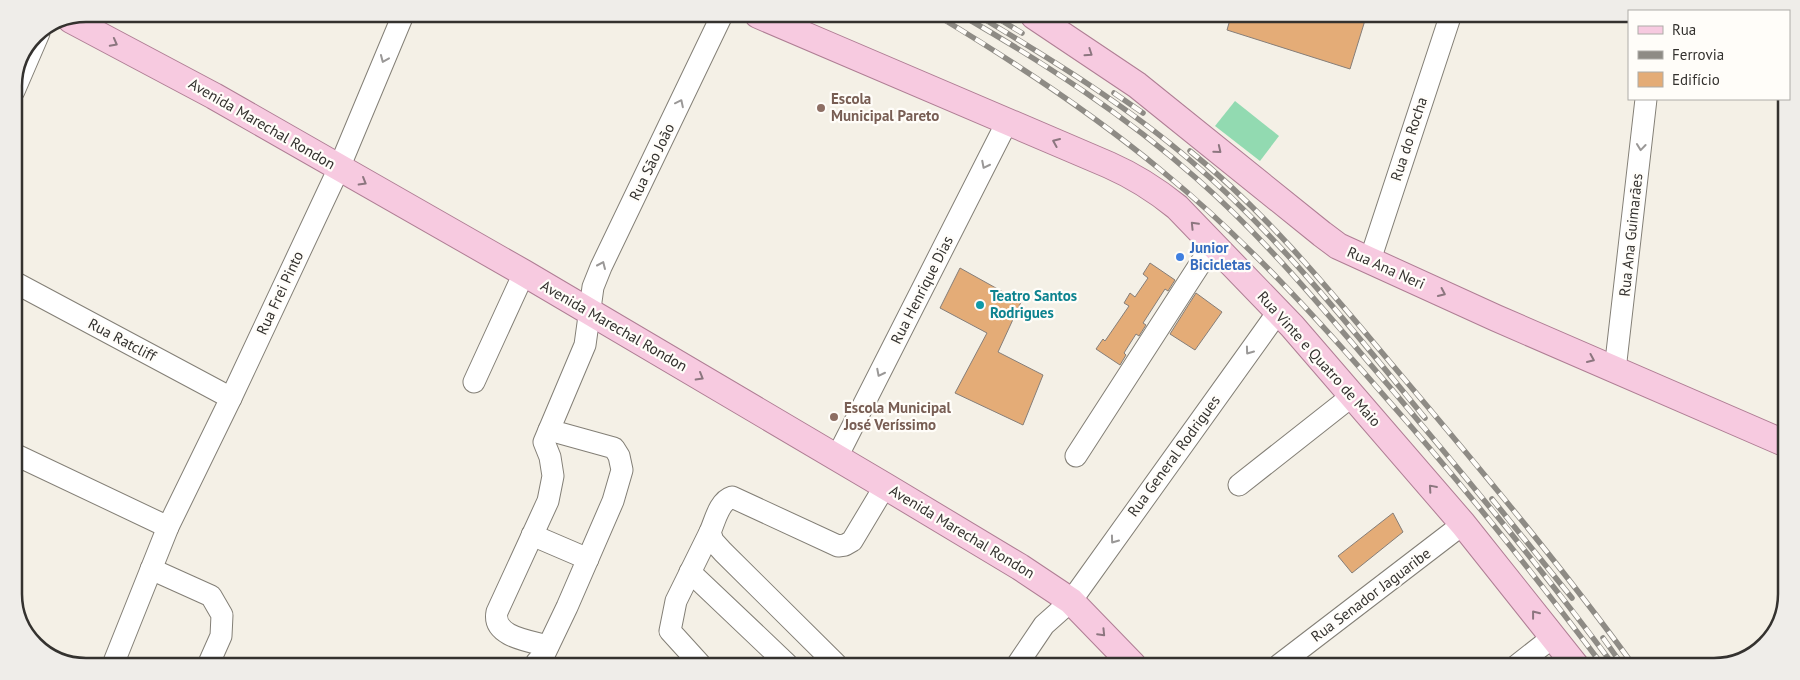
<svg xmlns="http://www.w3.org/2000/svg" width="1800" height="680" font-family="'PT Sans',sans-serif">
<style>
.green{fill:#92dab1}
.building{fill:#e4ac77;stroke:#867e78}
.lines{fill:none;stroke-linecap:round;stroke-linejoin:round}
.minor-casing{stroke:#837f76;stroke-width:23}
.major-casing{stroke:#af7e94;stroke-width:28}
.minor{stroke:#fff;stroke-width:21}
.major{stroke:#f7cae0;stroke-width:26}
.rail-casing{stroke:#8e8b85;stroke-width:5.5}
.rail{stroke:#fffdf9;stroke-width:4;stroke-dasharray:11;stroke-linecap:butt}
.oneway{stroke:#8c767f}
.oneway2{stroke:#9a9897}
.education-dot{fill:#8d6e63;stroke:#fffdf9;stroke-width:2}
.shop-dot{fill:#3f7fe0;stroke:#fffdf9;stroke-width:2}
.culture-dot{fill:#0f9aa8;stroke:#fffdf9;stroke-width:2}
.labels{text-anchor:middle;stroke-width:4.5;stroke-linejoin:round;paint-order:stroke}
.education-label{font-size:15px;font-weight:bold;fill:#785e54;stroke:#fffdf9;text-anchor:start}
.street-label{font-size:15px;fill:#34322f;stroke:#fffdf9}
.shop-label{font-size:15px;font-weight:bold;fill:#366cbe;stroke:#fffdf9;text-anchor:start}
.culture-label{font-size:15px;font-weight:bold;fill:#0d838f;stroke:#fffdf9;text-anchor:start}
.rim{fill:none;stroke:#34322f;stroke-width:2.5}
</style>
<rect width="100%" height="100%" fill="#f4f0e6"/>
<path class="green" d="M1235,101L1279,136L1260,161L1215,126Z"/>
<g class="building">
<path d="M1231,16L1366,17L1350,69L1227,30Z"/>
<path d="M1150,263L1175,280L1168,291L1165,289L1143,323L1146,325L1139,336L1136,334L1124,353L1126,355L1120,365L1096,349L1103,339L1105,341L1129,306L1124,303L1130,293L1135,297L1148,278L1143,274Z"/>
<path d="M960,268L1021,302L998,352L1043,375L1023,425L955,393L987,333L940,308Z"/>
<path d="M1196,293L1222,312L1195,350L1170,334Z"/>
<path d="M1393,513L1403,532L1352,573L1338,556Z"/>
</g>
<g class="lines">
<g class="minor-casing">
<g id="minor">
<path d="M14,91L39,33"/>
<path d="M1370,260L1450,17"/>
<path d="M14,282L231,398"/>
<path d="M1615,370L1646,99"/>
<path d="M474,382L524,273"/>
<path d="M14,454L168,527"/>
<path d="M1076,456L1213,244"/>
<path d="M837,457L1007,122"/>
<path d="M1239,485L1352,396"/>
<path d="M532,535L588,559"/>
<path d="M151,569L211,596L222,615L221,636L209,663"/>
<path d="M690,572L787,664"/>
<path d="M548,646C530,641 492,637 497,612L548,501L553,476L550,457L544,442L585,345L593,287L601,267L722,15"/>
<path d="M114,662L168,527L231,398L339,168L403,15"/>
<path d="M536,663L545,653L567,607L613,501L622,470L619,456L614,448L549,430"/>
<path d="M700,664L670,631L676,601L710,532"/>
<path d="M836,664L723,552L713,541L710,532C715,521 719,501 732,497L838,546L845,545L852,541L885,486"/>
<path d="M1017,665L1044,625L1071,601L1278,312"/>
<path d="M1279,665L1463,524"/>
<path d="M1516,666L1553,637"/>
</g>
</g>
<g class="major-casing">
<g id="major">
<path d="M758,15L1109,165C1134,176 1156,190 1177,207L1292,326L1463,524L1576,666"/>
<path d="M1034,16L1137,85L1322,234L1338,246L1496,318L1784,443"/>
<path d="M71,20L214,96L524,273L885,486L1020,567L1071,601L1133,665"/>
</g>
</g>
<use href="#minor" class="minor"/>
<use href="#major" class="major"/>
<g class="rail-casing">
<g id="rail">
<path d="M938,16C1016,63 1092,113 1162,171C1245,239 1317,318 1387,399C1463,485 1534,574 1603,666"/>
<path d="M963,16C1044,63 1125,115 1196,178C1268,241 1327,314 1389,386C1466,477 1543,570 1614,666"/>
<path d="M979,16C1052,60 1126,105 1191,161C1279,236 1352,329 1425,418"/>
<path d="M994,16L1022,33"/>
<path d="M1114,93L1143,113"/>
<path d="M1190,151C1267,213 1331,292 1395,368C1477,465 1559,563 1634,666"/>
<path d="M1492,499L1572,598"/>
<path d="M1603,638L1623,666"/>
</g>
</g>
<use href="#rail" class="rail"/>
</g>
<defs><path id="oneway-chevron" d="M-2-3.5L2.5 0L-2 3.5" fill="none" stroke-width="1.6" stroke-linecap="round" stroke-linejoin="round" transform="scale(1.25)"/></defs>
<g class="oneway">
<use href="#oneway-chevron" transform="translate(114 43) rotate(28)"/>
<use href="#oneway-chevron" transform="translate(1089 53) rotate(34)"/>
<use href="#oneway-chevron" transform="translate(1056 142) rotate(-157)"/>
<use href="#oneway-chevron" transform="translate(1218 150) rotate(39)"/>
<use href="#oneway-chevron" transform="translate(363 182) rotate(30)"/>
<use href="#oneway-chevron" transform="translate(1194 225) rotate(-134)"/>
<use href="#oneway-chevron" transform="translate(1442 293) rotate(25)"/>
<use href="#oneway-chevron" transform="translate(1591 359) rotate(24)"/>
<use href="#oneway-chevron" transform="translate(700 377) rotate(30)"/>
<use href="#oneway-chevron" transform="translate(1432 488) rotate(-131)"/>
<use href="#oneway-chevron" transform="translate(1535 614) rotate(-128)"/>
<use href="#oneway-chevron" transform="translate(1102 633) rotate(46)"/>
</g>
<g class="oneway2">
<use href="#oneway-chevron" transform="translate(384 59) rotate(113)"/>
<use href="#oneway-chevron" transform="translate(680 103) rotate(-64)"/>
<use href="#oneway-chevron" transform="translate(1641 147) rotate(96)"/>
<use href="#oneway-chevron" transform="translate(985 165) rotate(117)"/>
<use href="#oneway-chevron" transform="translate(602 265) rotate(-66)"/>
<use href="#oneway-chevron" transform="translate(1249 351) rotate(126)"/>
<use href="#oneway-chevron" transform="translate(880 373) rotate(117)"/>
<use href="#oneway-chevron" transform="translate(1114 540) rotate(126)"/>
</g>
<g class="education-dot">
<circle cx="821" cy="108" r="5"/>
<circle cx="834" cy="417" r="5"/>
</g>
<circle class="shop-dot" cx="1180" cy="257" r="5"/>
<circle class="culture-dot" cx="980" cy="305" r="5"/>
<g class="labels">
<g class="education-label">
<text x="831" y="104">Escola<tspan x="831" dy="17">Municipal Pareto</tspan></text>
<text x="844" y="413">Escola Municipal<tspan x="844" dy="17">José Veríssimo</tspan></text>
</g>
<g class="street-label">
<text transform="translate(262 124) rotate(30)" y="5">Avenida Marechal Rondon</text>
<text transform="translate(1409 139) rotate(-72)" y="5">Rua do Rocha</text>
<text transform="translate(652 162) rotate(-64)" y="5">Rua São João</text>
<text transform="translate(1631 235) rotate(-84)" y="5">Rua Ana Guimarães</text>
<text transform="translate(1386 268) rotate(24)" y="5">Rua Ana Neri</text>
<text transform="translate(922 290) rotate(-63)" y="5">Rua Henrique Dias</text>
<text transform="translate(280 293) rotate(-65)" y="5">Rua Frei Pinto</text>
<text transform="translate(614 326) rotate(30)" y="5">Avenida Marechal Rondon</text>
<text transform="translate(122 340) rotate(28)" y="5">Rua Ratcliff</text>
<text transform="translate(1319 359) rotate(48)" y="5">Rua Vinte e Quatro de Maio</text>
<text transform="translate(1174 456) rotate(-54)" y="5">Rua General Rodrigues</text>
<text transform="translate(962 532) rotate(31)" y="5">Avenida Marechal Rondon</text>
<text transform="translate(1371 595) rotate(-37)" y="5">Rua Senador Jaguaribe</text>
</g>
<g class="shop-label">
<text x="1190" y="253">Junior<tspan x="1190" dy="17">Bicicletas</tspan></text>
</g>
<g class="culture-label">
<text x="990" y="301">Teatro Santos<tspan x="990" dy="17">Rodrigues</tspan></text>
</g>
</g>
<path d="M0 0H1800V680H0ZM86 22H1714A64 64 0 0 1 1778 86V594A64 64 0 0 1 1714 658H86A64 64 0 0 1 22 594V86A64 64 0 0 1 86 22Z" fill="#efede9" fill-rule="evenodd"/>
<path class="rim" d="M86 22H1714A64 64 0 0 1 1778 86V594A64 64 0 0 1 1714 658H86A64 64 0 0 1 22 594V86A64 64 0 0 1 86 22Z"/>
<rect x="1628" y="10" width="162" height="90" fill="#fffdf9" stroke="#aeaca8"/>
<rect x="1638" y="26" width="25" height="8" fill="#f7cae0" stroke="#aeaca8"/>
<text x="1672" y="35" font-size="15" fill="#34322f">Rua</text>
<rect x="1638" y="51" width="25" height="8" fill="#8e8b85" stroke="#aeaca8"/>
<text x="1672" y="60" font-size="15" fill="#34322f">Ferrovia</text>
<rect x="1638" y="72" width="25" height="15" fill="#e4ac77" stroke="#aeaca8"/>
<text x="1672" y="85" font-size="15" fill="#34322f">Edifício</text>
</svg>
